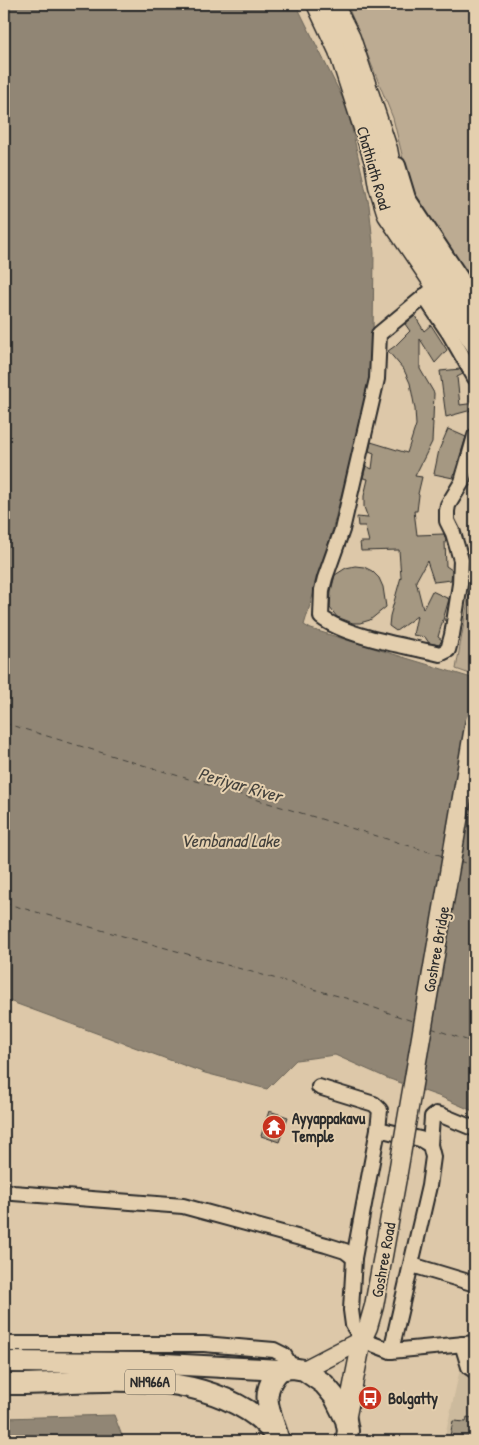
<svg xmlns="http://www.w3.org/2000/svg" width="479" height="1445" font-family="'Patrick Hand',sans-serif">
<style>
.built{fill:#ccba9d}
.green{fill:#bcab92;stroke:#746b5e}
.water{fill:#918674;stroke:#686257}
.lines{fill:none;stroke-linecap:round;stroke-linejoin:round}
.ferry{stroke:#44423d;stroke-width:1;stroke-dasharray:6 5;stroke-linecap:butt}
.building{fill:#a59882;stroke:#2b2b2b}
.minor-casing{stroke:#2b2b2b;stroke-width:18}
.major-casing{stroke:#2b2b2b;stroke-width:21}
.highway-casing{stroke:#2b2b2b;stroke-width:24}
.minor{stroke:#e4cfae;stroke-width:14}
.major{stroke:#e4cfae;stroke-width:18}
.highway{stroke:#e4cfae;stroke-width:20}
.major-bridge-casing{stroke:#2b2b2b;stroke-width:21;stroke-linecap:butt}
.major-bridge{stroke:#e4cfae;stroke-width:18}
.labels{text-anchor:middle;stroke-width:4;stroke-linejoin:round;paint-order:stroke}
.shield{fill:#e4cfae;stroke:#625c52;stroke-width:1}
.shield-label{font-size:15px;font-weight:bold;fill:#2b2b2b}
.street-label{font-size:16px;fill:#2b2b2b;stroke:#e4cfae}
.poi-label{font-size:16px;font-weight:bold;fill:#2b2b2b;stroke:#e4cfae;text-anchor:start}
.water-label{font-size:18px;font-style:italic;fill:#44423d;stroke:#e4cfae}
</style>
<rect width="100%" height="100%" fill="#ddc8a9"/>
<filter id="ink" filterUnits="userSpaceOnUse"><feTurbulence type="fractalNoise" baseFrequency=".02" numOctaves="2"/><feDisplacementMap in="SourceGraphic" scale="10" xChannelSelector="R" yChannelSelector="G"/><feConvolveMatrix kernelMatrix="1 2 1 2 8 2 1 2 1" color-interpolation-filters="sRGB"/></filter>
<g filter="url(#ink)">
<path class="built" d="M464,1351L475,1356V1441H444Z"/>
<g class="green">
<path d="M347,4H475V289L412,195L393,118Z"/>
<path d="M475,560V644L470,674L456,669Z"/>
</g>
<g class="water">
<path d="M4,4H296L347,107L369,205L374,253L373,334L367,394L331,535L304,625L311,629L475,679V1112L441,1097L387,1078L335,1055L296,1060L267,1089L205,1073L9,1001L4,998Z"/>
<path d="M114,1415L124,1441H4V1418Z"/>
</g>
<g class="lines">
<g class="ferry">
<path d="M4,723L443,856"/>
<path d="M459,861L475,866"/>
<path d="M4,903L349,999L415,1022"/>
<path d="M431,1028L475,1043"/>
</g>
</g>
<g class="building">
<path d="M415,316L424,331L431,325L447,350L435,363L420,339V369L434,393L433,420L431,421L433,422L432,442L415,476L422,477L418,494L419,495L417,511H414L417,535L444,534L446,541L445,542L446,566L452,570L451,580L434,582L427,561L416,581L423,609L432,591L449,599L438,637L442,640L439,645L429,643L425,637L413,635L417,616L396,631L389,626L390,616L401,577L399,550L361,551L360,542H369L365,526H358L357,517L368,518L364,507V496L368,479L363,478L366,466L372,469L374,453L369,451L371,442L407,453L416,425L415,409L410,383L404,370L388,351L395,346L410,331L405,324Z"/>
<path d="M460,369L463,374L457,377L460,405L475,403V409L446,417L440,371Z"/>
<path d="M448,429L466,437L453,478L434,474L439,450Z"/>
<path d="M355,566L364,567L372,571L379,578L383,587L386,607L370,620L360,623H353L337,617L330,608L331,591L335,575L346,568Z"/>
<path d="M269,1111L288,1117L279,1142L261,1136Z"/>
<path d="M467,1417L475,1419V1441H449L453,1421L466,1422Z"/>
</g>
<g class="lines">
<g class="minor-casing">
<g id="minor">
<path d="M398,165L408,198L475,299"/>
<path d="M436,287L379,334L377,379L342,530L325,578L322,590L321,617C346,637 407,646 440,654L448,650L452,635L460,584L461,560L453,533L447,521V511L448,505L462,482L475,436"/>
<path d="M424,296L449,333L475,378"/>
<path d="M319,1087L374,1104L380,1110L378,1129L354,1258L351,1310L353,1325L362,1340L391,1351L475,1343"/>
<path d="M378,1129L420,1139L430,1145"/>
<path d="M4,1190L13,1193L183,1206L326,1245L345,1251L354,1258"/>
<path d="M412,1265L475,1284"/>
<path d="M4,1344H204L274,1350L284,1355L292,1368"/>
<path d="M462,1344L469,1367L475,1371"/>
<path d="M391,1351L429,1186L433,1157L430,1145L432,1117L436,1114L441,1115L475,1129"/>
</g>
</g>
<g class="major-casing">
<g id="major">
<path d="M316,4L338,51L374,162L378,186L387,215L475,345"/>
<path d="M334,4L351,38L388,149L398,202L475,320"/>
<path d="M304,1370L362,1340"/>
<path d="M346,1420L362,1340L368,1327L374,1306L397,1178"/>
</g>
</g>
<g class="highway-casing">
<g id="highway">
<path d="M4,1362L145,1363L280,1370L292,1368L304,1370L324,1384L334,1396L346,1420L348,1431L346,1441"/>
<path d="M4,1384C88,1385 185,1364 257,1417C265,1423 272,1432 279,1439"/>
<path d="M277,1434C269,1409 259,1392 280,1370"/>
</g>
</g>
<use href="#minor" class="minor"/>
<use href="#major" class="major"/>
<use href="#highway" class="highway"/>
<g class="major-bridge-casing">
<path id="major-bridge" d="M397,1178L475,721"/>
</g>
<use href="#major-bridge" class="major-bridge"/>
</g>
</g>
<defs>
<g id="temple-disc" transform="scale(1.25)"><circle r="9.5" fill="#c8321e" stroke="#e4cfae"/><path d="M0-6L5-2H3V0L6.5 2.5H4V6H1.5V3h-3V6H-4V2.5H-6.5L-3 0V-2H-5Z" fill="#fff"/></g>
<g id="bus-disc" transform="scale(1.25)"><circle r="9.5" fill="#c8321e" stroke="#e4cfae"/><path d="M-5-6H5V4H4V6H2V4H-2V6H-4V4H-5ZM-3.5-4V0h7V-4ZM-3.5 1.2v1.5H-2V1.2ZM2 1.2v1.5H3.5V1.2Z" fill="#fff"/></g>
</defs>
<g fill-rule="evenodd">
<use href="#temple-disc" x="274" y="1127"/>
<use href="#bus-disc" x="370" y="1398"/>
</g>
<g class="labels">
<rect class="shield" x="125" y="1369.5" width="50" height="25" rx="4"/>
<g class="shield-label">
<text x="150" y="1387">NH966A</text>
</g>
<g class="street-label">
<text transform="translate(374 168) rotate(74)" y="6">Chathiath Road</text>
<text transform="translate(436 949) rotate(-80)" y="6">Goshree Bridge</text>
<text transform="translate(383 1260) rotate(-80)" y="6">Goshree Road</text>
</g>
<g class="poi-label">
<text x="292" y="1124">Ayyappakavu<tspan x="292" dy="18">Temple</tspan></text>
<text x="388" y="1404">Bolgatty</text>
</g>
<g class="water-label">
<text transform="translate(240 785) rotate(16)" y="6">Periyar River</text>
<text x="230" y="847">Vembanad Lake</text>
</g>
</g>
<rect width="479" height="1445" fill="none" stroke="#e4cfae" stroke-width="20"/>
<rect x="10" y="10" width="459" height="1425" fill="none" stroke="#2b2b2b" stroke-width="2" filter="url(#ink)"/>
</svg>
